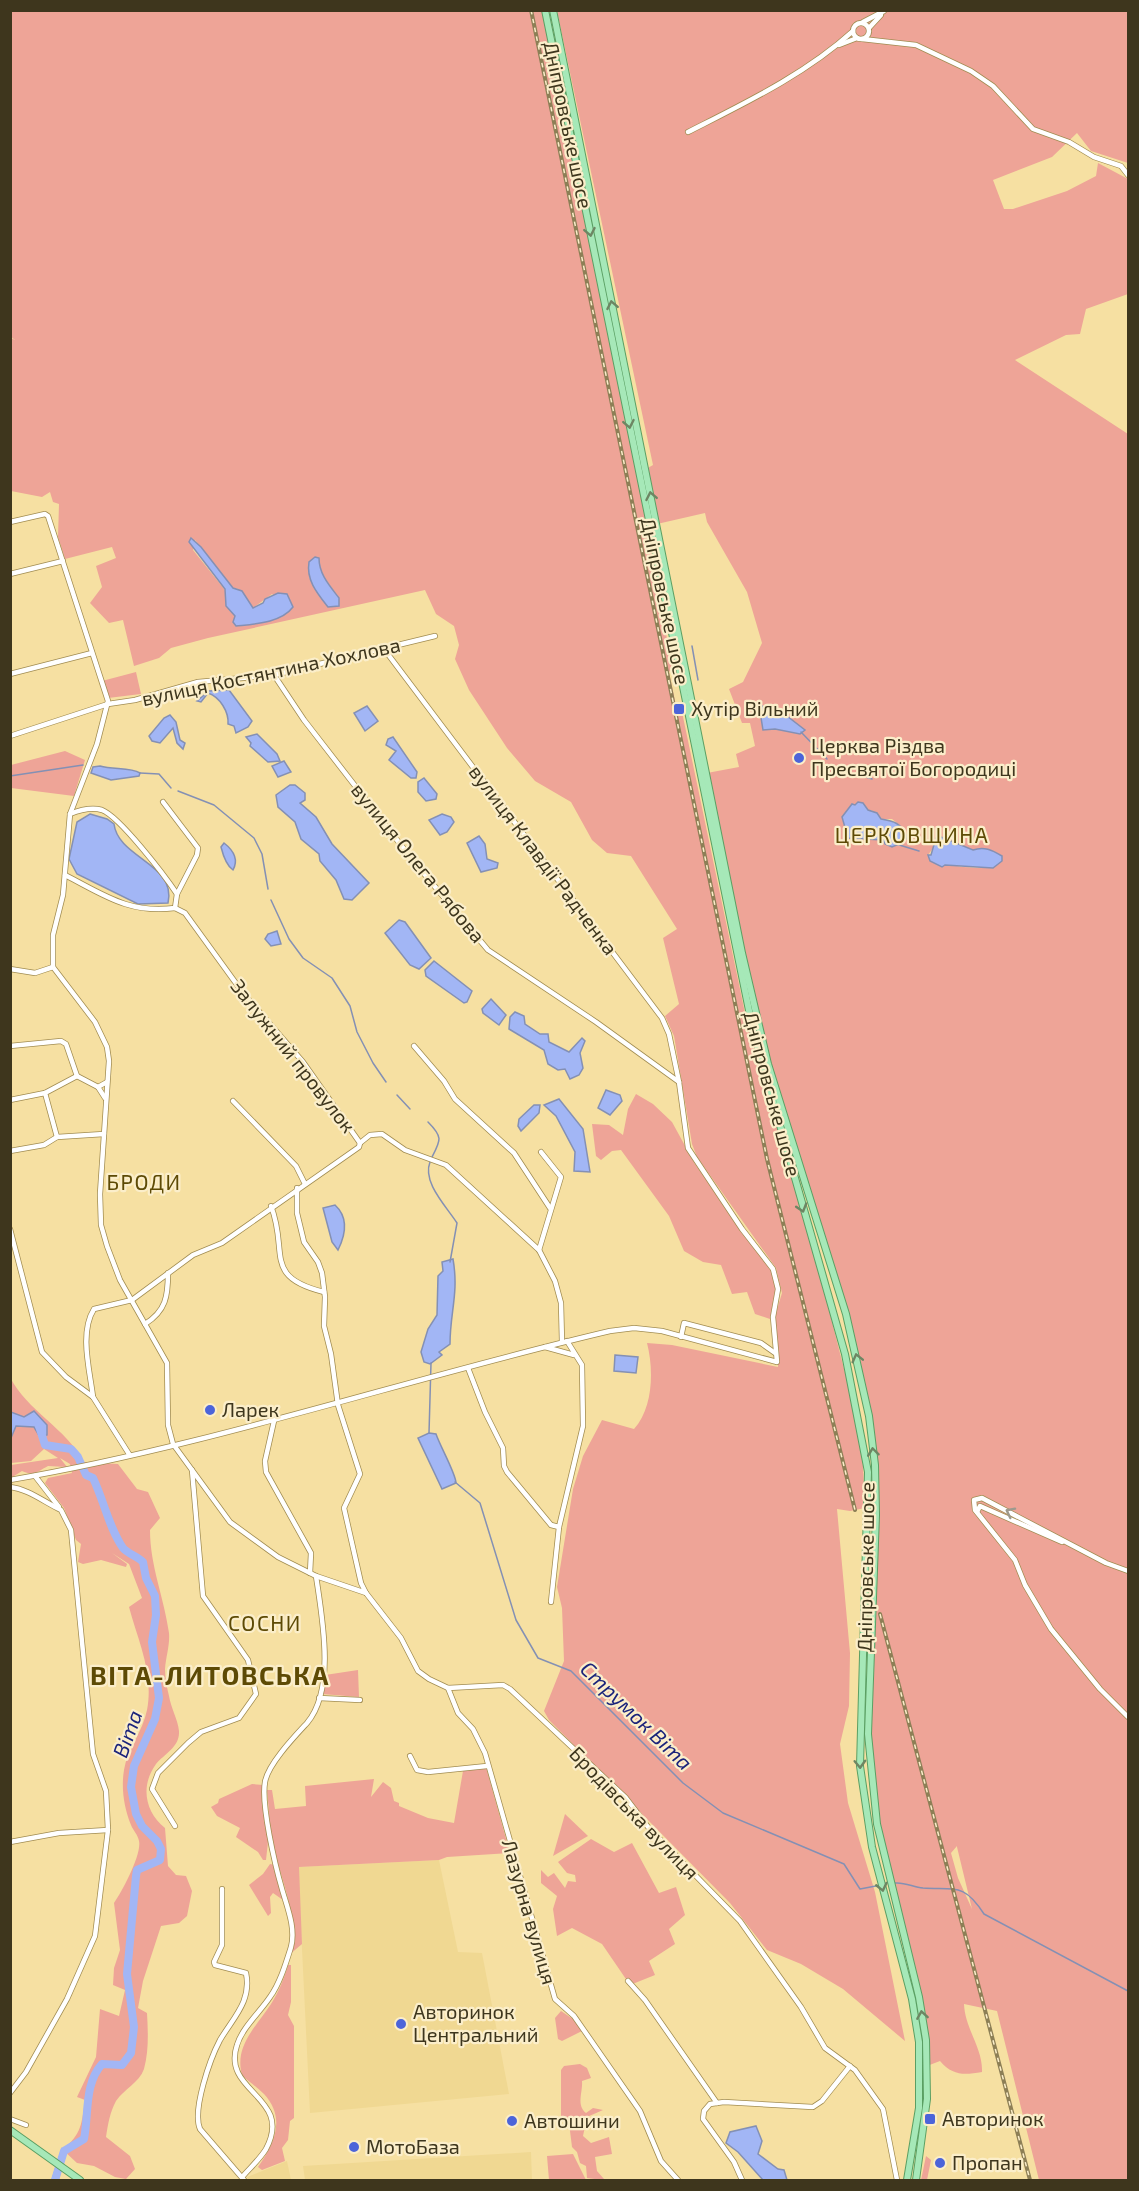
<svg xmlns="http://www.w3.org/2000/svg" width="1139" height="2191" font-family="'Exo 2',sans-serif">
<style>
.built{fill:#f0d892}
.green{fill:#eea497;fill-rule:evenodd}
.water{fill:#a2b6f5;stroke:#8490b4;stroke-width:1.5}
.lines{fill:none;stroke-linecap:round;stroke-linejoin:round}
.stream{stroke:#8490b4;stroke-width:1.5}
.river{stroke:#a2b6f5;stroke-width:8}
.minor-casing{stroke:#a18c51;stroke-width:6}
.major-casing{stroke:#5b9f63;stroke-width:8}
.minor{stroke:#fff;stroke-width:4.5}
.major{stroke:#a6e8b8;stroke-width:6}
.rail-casing{stroke:#8d7f56;stroke-width:4}
.rail{stroke:#fbeeca;stroke-width:1.5;stroke-dasharray:4.5;stroke-linecap:butt}
.oneway{stroke:#6d8663}
.oneway2{stroke:#9e9a8e}
.poi-dot{fill:#4c64d9;stroke:#fbeeca;stroke-width:2}
.labels{text-anchor:middle;stroke-width:4.5;stroke-linejoin:round;paint-order:stroke}
.street-label{font-size:20px;fill:#3e361d;stroke:#fbeeca}
.poi-label{font-size:20px;fill:#3e361d;stroke:#fbeeca;text-anchor:start}
.neighbourhood-label{font-size:21px;letter-spacing:1.5px;fill:#5d4a05;stroke:#fbeeca}
.water-label{font-size:21px;font-style:italic;fill:#1b247b;stroke:#fbeeca}
.district-label{font-size:26px;font-weight:bold;letter-spacing:1.5px;fill:#5d4a05;stroke:#fbeeca}
</style>
<rect width="100%" height="100%" fill="#f6e0a2"/>
<g class="built">
<path d="M439,1860L458,1952L482,1953L509,2094L310,2113L298,1867Z"/>
<path d="M531,2152L532,2180H305L303,2166Z"/>
<path d="M287,2161L291,2180H248L247,2177Z"/>
</g>
<g class="green">
<path d="M10,11H545L658,566L664,624L673,668L669,672L677,711L682,712L745,1013L829,1310L855,1412L863,1466L865,1508L850,1511L837,1509L850,1653L849,1706L840,1744L848,1803L875,1892L905,2041L843,1989L801,1964L767,1950L730,1903L549,1720L544,1711L564,1661L562,1608L557,1587L573,1489L583,1456L602,1420L634,1429C653,1408 654,1370 647,1343L672,1345L778,1367L775,1316L782,1293L776,1268L697,1157L692,1144L674,1036L665,1016L679,1004L663,938L677,929L631,856L607,853L592,840L571,802L535,781L507,748L469,690L455,659L459,645L454,626L436,614L425,590L208,638L171,648L159,658L134,666L123,620L109,623L90,603L102,587L96,566L116,558L112,547L65,559L58,537L59,504L53,502L50,492L42,497L11,491V338L15,340L10,336ZM195,540L233,588L238,589L253,608L272,594L293,607C282,621 261,622 246,625L226,606L225,590L193,550ZM319,558L318,569L339,598L328,607L309,577Z"/>
<path d="M557,11H1128V163L1091,151L1077,133L1052,157L993,180L1004,209H1013L1067,191L1096,176L1098,163L1128,179V294L1086,309L1080,334L1066,335L1015,360L1128,434V2180H1039L997,2011L964,2004C965,2029 983,2048 982,2072C964,2075 953,2076 940,2061L927,2066L926,2040L877,1824L868,1734L875,1465L870,1416L847,1313L768,1064L707,773L739,767L736,754L755,746L750,723H742L729,689L743,682L762,643L747,592L707,522L705,513L657,524L646,469L653,465ZM759,705L774,708L804,730L800,734L775,729L763,730ZM858,802L863,803L868,810L873,811L881,819H892L903,828L904,842L873,839L846,832L842,817L852,804L855,806ZM941,837L973,850L993,868C969,868 950,868 928,855ZM957,1846V1847L972,1909L958,1878L951,1853Z"/>
<path d="M136,672L141,694L108,698L102,681Z"/>
<path d="M65,751L85,760L74,796L11,788V765Z"/>
<path d="M636,1094L653,1104L672,1122L695,1164L771,1269L776,1288L770,1319L755,1314L747,1292L732,1294L721,1265L703,1262L684,1251L669,1216L621,1150L612,1151L601,1160L596,1156L592,1124L609,1125L623,1135L628,1109Z"/>
<path d="M10,1377C27,1411 66,1428 84,1462L118,1464L137,1489L148,1492L160,1518L150,1530C150,1566 164,1597 169,1633C170,1645 166,1656 165,1669C165,1678 167,1688 169,1696C171,1708 178,1720 179,1731C180,1747 164,1754 156,1764C140,1786 145,1812 165,1828L168,1866L176,1875L186,1876L192,1891L187,1916L179,1923L161,1926L143,1981L138,2008L147,2013C148,2031 149,2051 144,2069C139,2083 124,2089 116,2101C110,2112 108,2124 106,2137L130,2156L135,2169L126,2179L115,2177L94,2166L77,2163L62,2149C82,2136 82,2121 85,2100L77,2097L96,2057L100,2009L119,2016L125,1990L113,1985L114,1968L120,1950L114,1903C122,1892 142,1854 139,1841C138,1835 133,1830 131,1825C124,1808 121,1788 124,1770C127,1750 143,1731 147,1710C154,1673 138,1641 129,1607L142,1598L129,1564L112,1553L127,1564L126,1567L101,1560L83,1564L78,1562L81,1544L76,1540L64,1508L45,1483L48,1478L72,1473L70,1464L60,1458L67,1467L48,1466C40,1470 34,1477 22,1471L11,1478V1465L58,1458L44,1449L31,1461L11,1463Z"/>
<path d="M358,1670L359,1697L322,1694L325,1675Z"/>
<path d="M486,1767L510,1853L447,1857L439,1860L299,1867L302,1944L289,1955C301,1921 280,1877 272,1842C269,1825 269,1807 267,1790H272L275,1809L306,1806L305,1786L374,1779L371,1797L383,1782L391,1788L394,1801L399,1803V1806L428,1818L454,1823L463,1771Z"/>
<path d="M252,1784L263,1785L268,1842L266,1860H263L258,1852L236,1837L240,1828L217,1816L211,1807L218,1803L219,1799Z"/>
<path d="M565,1814L588,1836L553,1856Z"/>
<path d="M591,1839L614,1852L632,1843L659,1893L676,1887L685,1915L669,1929L675,1944L649,1961L655,1975L630,1985L602,1944L572,1928L557,1936L553,1909L557,1896L541,1883V1870L548,1877L554,1873L565,1888L568,1881L576,1882L575,1875L567,1873L558,1862Z"/>
<path d="M270,1864L275,1865L283,1900L273,1893L270,1897L271,1913L268,1916L249,1885L263,1874Z"/>
<path d="M288,1965H291V2002L288,2015L294,2026V2118L290,2121L288,2140L282,2148L285,2161L262,2170L258,2167C275,2143 286,2118 264,2094C257,2087 249,2082 242,2075C234,2046 256,2027 271,2004C279,1991 284,1979 288,1965Z"/>
<path d="M561,2011L573,2019L582,2031L562,2041L558,2039L555,2018Z"/>
<path d="M580,2064L587,2068L591,2078L582,2081C583,2092 576,2105 586,2113L593,2108L603,2110L587,2117L583,2136L591,2143L609,2137L612,2154L595,2157L597,2171L604,2179L602,2180L587,2178L586,2166L580,2163L577,2152L572,2147L569,2123L561,2119V2070L564,2066Z"/>
<path d="M573,2154L586,2180H549L547,2156Z"/>
<path d="M926,2156L931,2160L927,2180H921Z"/>
</g>
<g class="water">
<path d="M191,538L201,547L233,588L242,591L253,608L263,603L265,599L278,593L287,594L293,607C281,623 254,624 236,626L233,622L235,616L226,606L225,589L189,542Z"/>
<path d="M315,557L319,558C319,574 329,585 339,598V606L328,607C317,593 306,580 309,562Z"/>
<path d="M229,690L252,721L248,727L236,733L234,726L228,724C229,712 220,697 208,693L201,702L197,701L209,691Z"/>
<path d="M759,705L783,713L805,730L800,734L775,729L763,730Z"/>
<path d="M367,706L378,721L365,731L354,713Z"/>
<path d="M170,715L176,722L180,740L185,743L183,749L177,743L173,728L160,743L152,741L149,736L164,718Z"/>
<path d="M257,734L277,754L280,761L268,762L250,746L251,743L246,737Z"/>
<path d="M393,737L417,772L416,778H411L389,760L396,751L386,745L388,739Z"/>
<path d="M284,761L291,772L278,777L272,766Z"/>
<path d="M100,766C113,770 130,767 140,773L139,776L111,780L91,773L93,767Z"/>
<path d="M424,778L437,794L436,799L426,801L418,792V782Z"/>
<path d="M290,785H295L305,793V800L300,803L316,817L332,844L369,883L352,900L344,899L336,880L320,861L319,854L301,839L295,822L278,807L276,795Z"/>
<path d="M858,802L863,803L868,810L877,813L881,819C894,821 901,823 907,837L904,842L892,847L885,844L883,840L848,838L842,817L852,804L855,805Z"/>
<path d="M90,814L107,819L114,824C118,858 177,864 168,903L138,904L77,874L69,859L77,822Z"/>
<path d="M442,814L451,817L454,822L447,832L440,835L429,820Z"/>
<path d="M479,836L485,844L487,859L498,863L497,868L481,872L467,843Z"/>
<path d="M941,837L973,850C984,846 992,850 1002,856V861L993,868L945,865L942,867L930,861L928,855H931L936,838Z"/>
<path d="M224,843C233,850 239,859 233,870C227,866 223,855 221,847Z"/>
<path d="M399,920L405,922L431,958L419,969L410,965L385,933Z"/>
<path d="M277,931L281,944L271,946L265,939L268,934Z"/>
<path d="M434,961L472,991L467,1002L464,1003L426,976L425,970Z"/>
<path d="M491,999L506,1015L499,1025L483,1013L482,1009Z"/>
<path d="M515,1012L524,1016L525,1024L540,1034H548L549,1042L569,1052L582,1038L585,1041L580,1053L583,1068L579,1075L570,1079L565,1069L558,1070L548,1064L544,1050L509,1029L510,1017Z"/>
<path d="M606,1090L620,1095L622,1101L610,1115L598,1108Z"/>
<path d="M559,1099L583,1129L590,1172L574,1171L575,1152L556,1116L544,1105Z"/>
<path d="M534,1105H540L539,1113L521,1131L518,1126L519,1119Z"/>
<path d="M335,1205C348,1217 346,1234 338,1250L332,1242L323,1208Z"/>
<path d="M453,1259C459,1293 450,1312 450,1344L439,1352L442,1355L430,1364L424,1362L421,1352L428,1329L437,1315L438,1276L443,1271L442,1262Z"/>
<path d="M615,1355L638,1357L636,1373L614,1371Z"/>
<path d="M34,1411L47,1425V1435L40,1437L34,1427L16,1426L11,1438V1412L24,1417Z"/>
<path d="M429,1433L436,1434C440,1446 456,1474 456,1483L442,1489L418,1438Z"/>
<path d="M756,2126L762,2141L758,2154L778,2169L784,2170L787,2180H763L738,2152L726,2143L730,2132Z"/>
<path d="M62,2149L66,2153L58,2180H52Z"/>
</g>
<g class="lines">
<g class="stream">
<path d="M692,646L698,680"/>
<path d="M801,732L827,759"/>
<path d="M140,773L159,774L171,788"/>
<path d="M10,776L83,765"/>
<path d="M863,776L872,779"/>
<path d="M178,791L214,805L254,838L262,854L268,889"/>
<path d="M896,844L919,851"/>
<path d="M271,900L289,939L303,958L332,978L350,1006L357,1032L373,1063L386,1082"/>
<path d="M397,1095L410,1109"/>
<path d="M428,1122C443,1137 441,1140 432,1157"/>
<path d="M430,1162C422,1182 446,1206 457,1223L450,1262"/>
<path d="M429,1433L431,1363"/>
<path d="M455,1482L480,1503L516,1620L538,1658L571,1671L683,1783L723,1813L844,1864L860,1889L881,1885"/>
<path d="M895,1883C905,1882 913,1887 923,1888C956,1890 964,1883 984,1914L1128,1991"/>
</g>
<path class="river" d="M39,1426L45,1445L71,1449L78,1457L86,1475L93,1478C104,1501 109,1528 123,1548C128,1554 137,1556 143,1562L146,1578L155,1596L156,1615L152,1642L159,1698L155,1719L134,1766L131,1787L136,1814L142,1826L157,1841L161,1849L160,1860L137,1870L136,1876L127,1974L134,2027L131,2053L122,2065L102,2064C84,2084 89,2114 84,2139L64,2151L55,2180"/>
<g class="minor-casing">
<g id="minor">
<path d="M863,22L884,11"/>
<circle cx="861" cy="31" r="8"/>
<path d="M869,28L881,15"/>
<path d="M862,39L916,45L971,71L993,86L1033,129L1069,142L1094,157L1121,166L1128,175"/>
<path d="M839,45L857,38"/>
<path d="M688,132C745,103 806,74 853,31"/>
<path d="M10,522L45,514L48,516L108,701L97,744L70,814L63,895L53,935V967L95,1022L107,1047L109,1061L100,1194L101,1225L107,1246L120,1280L167,1363L168,1425L173,1444L230,1522L278,1557L316,1576L366,1593L401,1638L418,1671L429,1679L448,1688L503,1685L510,1689L626,1798L648,1827L740,1921L801,2007L825,2048L855,2070L883,2109L897,2180"/>
<path d="M10,574L63,561"/>
<path d="M10,674L92,653"/>
<path d="M274,675L304,720L411,858L488,950L596,1022L679,1082"/>
<path d="M10,736L108,704L135,700L198,682L274,675L435,636"/>
<path d="M163,802L198,848L197,855L177,894"/>
<path d="M70,814C80,810 91,807 102,810C120,817 165,876 177,894L175,908L185,913L243,993L303,1062L360,1143L359,1147L222,1243L193,1255L132,1300L94,1309C79,1333 90,1371 93,1397"/>
<path d="M65,875C104,895 129,914 175,908"/>
<path d="M10,969L35,973L53,967"/>
<path d="M10,1046L61,1041L66,1044L77,1076"/>
<path d="M414,1046L444,1081L455,1099L514,1153L550,1208"/>
<path d="M98,1087L77,1076L45,1093L57,1137L104,1134"/>
<path d="M105,1098L98,1087L107,1082"/>
<path d="M10,1100L45,1093"/>
<path d="M233,1101L296,1166L305,1184"/>
<path d="M360,1143L370,1135L382,1134L405,1150L446,1165L539,1250L555,1281L561,1303L562,1342"/>
<path d="M10,1151L44,1145L57,1137"/>
<path d="M297,1188V1213L304,1242L318,1262L322,1273L325,1297L324,1326L331,1354L338,1405L360,1474L344,1508L361,1583L366,1593"/>
<path d="M271,1206C289,1252 262,1277 324,1292"/>
<path d="M10,1229L42,1352L66,1377L93,1397L129,1454"/>
<path d="M539,1250L561,1177L541,1152"/>
<path d="M145,1324C166,1311 168,1296 168,1273"/>
<path d="M681,1337L684,1323L761,1343L775,1353"/>
<path d="M545,1347L574,1355"/>
<path d="M468,1368L485,1412L503,1448L504,1466L507,1472L551,1525L559,1527L583,1426L582,1365L567,1341"/>
<path d="M274,1421L265,1461L266,1472L311,1553L310,1573"/>
<path d="M35,1476L59,1507"/>
<path d="M10,1480C213,1445 409,1378 610,1331L634,1328L662,1331L777,1362L773,1317L778,1289L773,1269L742,1229L688,1148L679,1082L669,1034L662,1018L384,649"/>
<path d="M10,1487C28,1489 44,1502 61,1510L71,1530L93,1754L106,1791L108,1830L95,1936L67,1999L26,2072L10,2093"/>
<path d="M977,1512L980,1506L1062,1542"/>
<path d="M1128,1571L1106,1563L982,1498L974,1500L975,1510L1015,1560L1025,1585L1051,1629L1100,1689L1128,1717"/>
<path d="M551,1602L559,1527"/>
<path d="M448,1688L458,1713L473,1729L485,1753L555,1999L574,2016L640,2111L661,2161L678,2180"/>
<path d="M319,1698L360,1700"/>
<path d="M410,1756L417,1770L428,1772L487,1766"/>
<path d="M175,1826L152,1789L158,1773L188,1743L201,1732L239,1718L256,1694L248,1660L203,1596L192,1470"/>
<path d="M10,1842L59,1833L108,1830"/>
<path d="M222,1889V1945L214,1962L215,1965L246,1973C252,2001 233,2018 220,2040C210,2059 192,2110 200,2129L244,2180"/>
<path d="M628,1981L645,2000L717,2103"/>
<path d="M10,2119L26,2125"/>
<path d="M243,2176C250,2168 260,2159 266,2149C294,2096 221,2093 237,2045C242,2028 260,2012 270,1997C280,1983 286,1963 291,1947C296,1928 287,1907 282,1889C275,1865 261,1805 265,1782C268,1764 295,1736 307,1723C336,1689 322,1617 316,1576"/>
<path d="M742,2180L734,2162L703,2119L704,2111L710,2104L724,2102L813,2107L822,2101L850,2066"/>
</g>
</g>
<g class="major-casing">
<g id="major">
<path d="M545,10L753,1030L845,1354L868,1472L860,1766L872,1847L912,1999L919,2042V2108L907,2180"/>
<path d="M553,10L742,953L768,1064L846,1314L869,1416L875,1465L876,1515L868,1734L877,1824L919,1997L926,2040L927,2099L916,2180"/>
<path d="M10,2130L80,2180"/>
</g>
</g>
<use href="#minor" class="minor"/>
<use href="#major" class="major"/>
<g class="rail-casing">
<g id="rail">
<path d="M531,10L767,1159L855,1510"/>
<path d="M880,1614L1030,2180"/>
</g>
</g>
<use href="#rail" class="rail"/>
</g>
<defs><path id="oneway-chevron" d="M-2-3.5L2.5 0L-2 3.5" fill="none" stroke-width="1.6" stroke-linecap="round" stroke-linejoin="round" transform="scale(1.5)"/></defs>
<g class="oneway">
<use href="#oneway-chevron" transform="translate(590 232) rotate(79)"/>
<use href="#oneway-chevron" transform="translate(612 305) rotate(-101)"/>
<use href="#oneway-chevron" transform="translate(629 424) rotate(79)"/>
<use href="#oneway-chevron" transform="translate(651 496) rotate(-101)"/>
<use href="#oneway-chevron" transform="translate(802 1208) rotate(73)"/>
<use href="#oneway-chevron" transform="translate(857 1358) rotate(-104)"/>
<use href="#oneway-chevron" transform="translate(873 1452) rotate(-97)"/>
<use href="#oneway-chevron" transform="translate(860 1764) rotate(88)"/>
<use href="#oneway-chevron" transform="translate(882 1887) rotate(77)"/>
<use href="#oneway-chevron" transform="translate(922 2015) rotate(-99)"/>
</g>
<use class="oneway2" href="#oneway-chevron" transform="translate(1010 1512) rotate(-153)"/>
<g class="poi-dot">
<rect x="673" y="703" width="12" height="12" rx="3"/>
<circle cx="799" cy="758" r="6"/>
<circle cx="210" cy="1410" r="6"/>
<circle cx="401" cy="2024" r="6"/>
<rect x="924" y="2113" width="12" height="12" rx="3"/>
<circle cx="512" cy="2121" r="6"/>
<circle cx="354" cy="2147" r="6"/>
<circle cx="940" cy="2163" r="6"/>
</g>
<g class="labels">
<g class="street-label">
<text transform="translate(568 125) rotate(78)" y="7">Дніпровське шосе</text>
<text transform="translate(665 601) rotate(78)" y="7">Дніпровське шосе</text>
<text transform="translate(271 672) rotate(-12)" y="7">вулиця Костянтина Хохлова</text>
<text transform="translate(543 860) rotate(53)" y="7">вулиця Клавдії Радченка</text>
<text transform="translate(418 863) rotate(51)" y="7">вулиця Олега Рябова</text>
<text transform="translate(293 1056) rotate(52)" y="7">Залужний провулок</text>
<text transform="translate(772 1094) rotate(75)" y="7">Дніпровське шосе</text>
<text transform="translate(866 1567) rotate(-89)" y="7">Дніпровське шосе</text>
<text transform="translate(634 1813) rotate(46)" y="7">Бродівська вулиця</text>
<text transform="translate(529 1912) rotate(74)" y="7">Лазурна вулиця</text>
</g>
<g class="poi-label">
<text x="691" y="716">Хутір Вільний</text>
<text x="811" y="753">Церква Різдва<tspan x="811" dy="23">Пресвятої Богородиці</tspan></text>
<text x="222" y="1417">Ларек</text>
<text x="413" y="2019">Авторинок<tspan x="413" dy="23">Центральний</tspan></text>
<text x="942" y="2126">Авторинок</text>
<text x="524" y="2128">Автошини</text>
<text x="366" y="2154">МотоБаза</text>
<text x="952" y="2170">Пропан</text>
</g>
<g class="neighbourhood-label">
<text x="912" y="843">ЦЕРКОВЩИНА</text>
<text x="144" y="1190">БРОДИ</text>
<text x="265" y="1631">СОСНИ</text>
</g>
<g class="water-label">
<text transform="translate(636 1716) rotate(44)" y="7">Струмок Віта</text>
<text transform="translate(128 1734) rotate(-70)" y="7">Віта</text>
</g>
<g class="district-label">
<text x="210" y="1685">ВІТА-ЛИТОВСЬКА</text>
</g>
</g>
<rect width="1139" height="2191" fill="none" stroke="#3e361d" stroke-width="24"/>
</svg>
